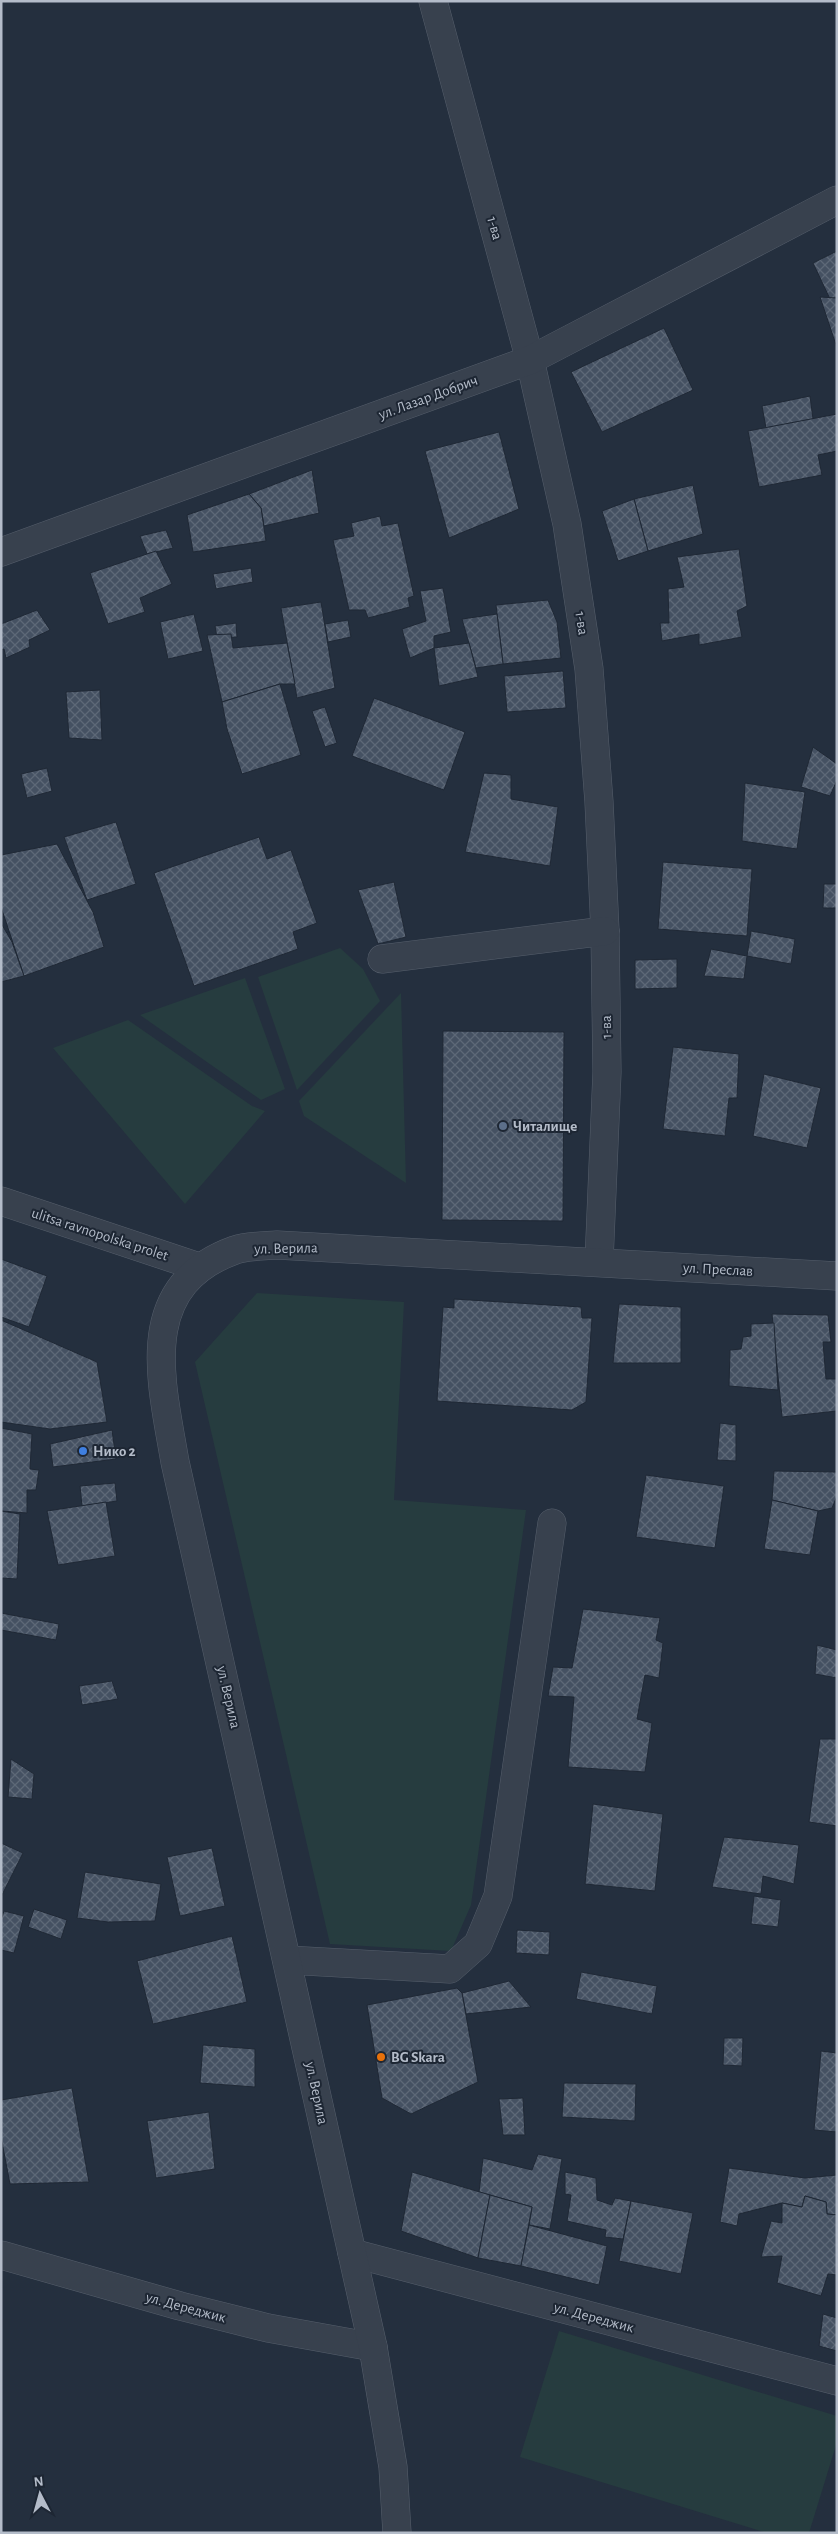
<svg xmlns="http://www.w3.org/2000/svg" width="838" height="2534" font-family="'Alegreya Sans',sans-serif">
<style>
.green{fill:#263c3f}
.building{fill:url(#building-cross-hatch);stroke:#1f2835}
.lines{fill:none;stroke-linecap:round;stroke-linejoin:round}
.minor-casing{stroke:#565f6c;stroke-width:29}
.minor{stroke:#38414e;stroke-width:28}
.service-dot{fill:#5c6f8a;stroke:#1d2633;stroke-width:2}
.shop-dot{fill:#3f7fe0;stroke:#1d2633;stroke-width:2}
.food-dot{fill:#e8710a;stroke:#1d2633;stroke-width:2}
.labels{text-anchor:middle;stroke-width:4;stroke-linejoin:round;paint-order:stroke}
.street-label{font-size:15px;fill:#b4bcc9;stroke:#1d2633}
.poi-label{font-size:15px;font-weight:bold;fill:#b4bcc9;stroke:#1d2633;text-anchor:start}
</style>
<defs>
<pattern id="building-cross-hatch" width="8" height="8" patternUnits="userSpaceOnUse" patternTransform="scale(1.25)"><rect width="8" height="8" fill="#455162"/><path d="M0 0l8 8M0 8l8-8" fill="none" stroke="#5d6877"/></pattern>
</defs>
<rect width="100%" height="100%" fill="#242f3e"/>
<g class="green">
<path d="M340,948L363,969L380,1001L297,1090L258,977Z"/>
<path d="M245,978L285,1089L261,1100L140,1015Z"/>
<path d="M401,993L406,1183L304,1116L299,1101Z"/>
<path d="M128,1020L252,1106L265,1111L185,1204L53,1048Z"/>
<path d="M257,1293L404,1302L394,1500L526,1510L471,1905L451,1951L330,1944L195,1362Z"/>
<path d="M559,2331L837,2416V2442L809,2533H767L520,2457Z"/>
</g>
<g class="building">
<path d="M837,251V298L830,299L813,263Z"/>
<path d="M820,297L837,298V348Z"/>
<path d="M664,328L693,390L602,432L571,372Z"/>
<path d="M810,396L813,419L766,428L762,406Z"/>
<path d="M837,414V451L818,455L822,475L759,487L748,431Z"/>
<path d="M499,432L519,509L449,538L425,451Z"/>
<path d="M312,470L319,513L264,526L261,508L249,494Z"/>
<path d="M693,485L703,534L648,551L634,499Z"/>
<path d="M249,494L261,508L266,541L193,552L187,515Z"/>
<path d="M634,499L648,551L618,561L602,511Z"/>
<path d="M380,516L382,526L398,523L414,596L408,598L410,607L368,618L365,610H349L333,540L354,536L351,523Z"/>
<path d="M166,530L173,548L147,554L140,536Z"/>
<path d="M739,549L747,606L737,611L742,637L699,645V634L662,641L660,623H669L668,589L684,587L677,557Z"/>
<path d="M156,551L172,584L140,598L145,612L108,624L90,573Z"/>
<path d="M251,568L253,582L216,589L213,574Z"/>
<path d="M443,588L451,632L434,636V648L410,658L402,629L426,621L420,591Z"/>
<path d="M548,600L557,622L561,658L503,664L496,605Z"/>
<path d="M321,602L335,688L297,698L281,608Z"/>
<path d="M37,610L50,630L29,640L30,647L6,658L4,649L1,650V624Z"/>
<path d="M194,614L203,651L168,659L160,622Z"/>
<path d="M497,614L503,664L476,668L462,619Z"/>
<path d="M348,620L351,637L328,642L325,624Z"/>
<path d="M236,623L237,637L217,638L215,626Z"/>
<path d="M231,634L233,648L287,643L295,684H280L222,702L207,635Z"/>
<path d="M469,643L478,677L439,686L434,648Z"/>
<path d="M563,671L566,708L507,712L504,676Z"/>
<path d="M280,684L301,755L242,774L227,729L222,702Z"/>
<path d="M100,690L102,740L69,738L66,692Z"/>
<path d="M374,698L465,732L444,790L352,756Z"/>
<path d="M325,707L337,743L325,747L312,711Z"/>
<path d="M813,747L837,764V780L830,796L801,787Z"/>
<path d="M47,768L52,791L27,798L21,774Z"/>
<path d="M484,773L511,775V799L558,807L550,866L465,852Z"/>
<path d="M745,783L805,792L797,849L742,841Z"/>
<path d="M116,822L136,884L87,900L64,837Z"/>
<path d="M259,837L267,859L291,850L317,923L293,932L298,949L194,986L154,873Z"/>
<path d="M57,844L93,912L104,947L24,976L1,907V855Z"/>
<path d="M663,862L752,869L747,936L658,929Z"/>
<path d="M394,882L406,937L378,944L358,890Z"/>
<path d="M824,884H837V908H823Z"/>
<path d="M1,923L12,942L24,976L1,982Z"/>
<path d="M751,931L795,939L791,964L747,956Z"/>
<path d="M711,949L747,956L744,979L704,976Z"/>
<path d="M677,959V988L635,989V960Z"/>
<path d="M443,1031L564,1032L563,1221L442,1220Z"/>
<path d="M673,1047L739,1054L737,1098H729L725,1136L663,1129Z"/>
<path d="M764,1074L821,1088L807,1148L753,1136Z"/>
<path d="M1,1259L47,1276L29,1327L1,1317Z"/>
<path d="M454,1299L581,1307L582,1318H592L586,1402L572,1410L437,1401L443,1307L454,1308Z"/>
<path d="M619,1304L681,1307V1363H613Z"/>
<path d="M772,1314L828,1315L831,1342H823L826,1379H837V1411L782,1417Z"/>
<path d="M1,1320L97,1362L107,1422L50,1429L1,1422Z"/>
<path d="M774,1323L778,1390L729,1386L730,1350L741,1349L743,1337L751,1336V1324Z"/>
<path d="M720,1423L736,1425V1461L717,1460Z"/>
<path d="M1,1428L32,1434L30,1469L39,1470L36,1490H27V1513L1,1511Z"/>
<path d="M112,1430L116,1459L53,1467L50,1444Z"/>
<path d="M774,1471L837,1472V1496L832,1508L818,1511L772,1500Z"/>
<path d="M646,1475L724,1486L715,1548L636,1537Z"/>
<path d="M115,1483L117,1501L82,1506L80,1486Z"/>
<path d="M772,1500L818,1511L810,1555L764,1549Z"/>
<path d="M106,1502L115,1556L58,1565L47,1511Z"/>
<path d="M1,1511L20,1514L17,1579L1,1578Z"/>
<path d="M583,1609L660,1618L656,1640L663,1643L659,1678L645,1675L637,1719L652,1723L645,1772L568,1767L574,1697L548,1696L553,1667L572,1668Z"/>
<path d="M1,1613L59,1624L56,1640L1,1630Z"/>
<path d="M817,1645L837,1650V1678L815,1674Z"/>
<path d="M112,1681L118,1699L82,1705L79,1686Z"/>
<path d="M820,1739H837V1826L809,1822Z"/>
<path d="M11,1759L34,1774L32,1799L8,1797Z"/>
<path d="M593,1804L663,1814L655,1891L585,1884Z"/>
<path d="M724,1837L799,1845L794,1884L763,1876L761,1894L712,1887Z"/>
<path d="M1,1843L23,1853L1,1897Z"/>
<path d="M212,1848L225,1906L180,1916L167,1857Z"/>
<path d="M85,1872L161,1884L155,1921L108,1922L77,1918Z"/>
<path d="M754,1896L781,1900L778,1927L751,1924Z"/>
<path d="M34,1909L67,1920L61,1939L28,1927Z"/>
<path d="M4,1911L24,1916L14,1953L1,1950V1920Z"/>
<path d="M517,1930L550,1932L549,1955L516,1953Z"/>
<path d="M232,1936L247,2002L153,2024L137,1961Z"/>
<path d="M581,1972L657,1986L652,2014L576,1999Z"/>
<path d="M509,1981L531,2007L466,2014L462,1993Z"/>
<path d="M457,1988L462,1993L478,2082L411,2114L382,2098L367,2005Z"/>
<path d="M724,2038H743L742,2066L723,2065Z"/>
<path d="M203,2045L255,2049V2087L200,2083Z"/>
<path d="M821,2051L837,2053V2132L814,2130Z"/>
<path d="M564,2083L636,2084L635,2121L562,2117Z"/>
<path d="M72,2088L89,2182L10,2184L1,2137V2100Z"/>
<path d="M523,2098L525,2135H503L499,2099Z"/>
<path d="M209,2112L215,2169L156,2178L147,2121Z"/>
<path d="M538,2154L562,2159L550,2229L529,2225L532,2207L479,2192L483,2158L532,2170Z"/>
<path d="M729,2168L805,2178L837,2175V2215L827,2214L826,2202L805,2196L802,2207L782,2203L739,2214L737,2226L720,2222Z"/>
<path d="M412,2172L490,2195L478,2258L401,2231Z"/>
<path d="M565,2172L596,2178L597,2200L612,2205L615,2198L631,2201L623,2239L605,2237L606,2230L567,2221L571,2195L565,2194Z"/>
<path d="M490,2195L532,2207L521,2266L478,2258Z"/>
<path d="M805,2196L826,2202L827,2214L837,2215V2275L828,2274L821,2296L777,2283L782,2256L761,2257L771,2221L782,2223V2203L802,2207Z"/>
<path d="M631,2201L693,2213L681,2274L619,2261Z"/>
<path d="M529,2225L607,2246L599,2285L521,2266Z"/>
<path d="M823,2314L837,2318V2351L819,2346Z"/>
</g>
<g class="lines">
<g class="minor-casing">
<g id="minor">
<path d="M433,1L530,360L567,524L589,669L599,802L605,931L607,1072L599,1262"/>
<path d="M1,552L530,360L837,200"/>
<path d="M382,959L605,931"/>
<path d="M1,1201L199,1267"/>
<path d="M287,1960L450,1969L478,1944L498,1896L552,1523"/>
<path d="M352,2253L837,2381"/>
<path d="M1,2255L180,2306L268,2328L373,2347"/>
<path d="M397,2533L393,2467L373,2347L175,1462C161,1380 135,1286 235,1250C247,1246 263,1246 277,1245L837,1276"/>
</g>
</g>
<use href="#minor" class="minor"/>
</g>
<circle class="service-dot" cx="503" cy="1126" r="5"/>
<circle class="shop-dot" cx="83" cy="1451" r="5"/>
<circle class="food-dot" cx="381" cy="2057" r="5"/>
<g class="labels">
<g class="street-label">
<text transform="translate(495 228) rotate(75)" y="5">1-ва</text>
<text transform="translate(428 397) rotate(-20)" y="5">ул. Лазар Добрич</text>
<text transform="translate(582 623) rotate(81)" y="5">1-ва</text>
<text transform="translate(606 1027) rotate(-91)" y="5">1-ва</text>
<text transform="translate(100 1234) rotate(18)" y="5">ulitsa ravnopolska prolet</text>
<text transform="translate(286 1248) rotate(-1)" y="5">ул. Верила</text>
<text transform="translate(718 1269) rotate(3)" y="5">ул. Преслав</text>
<text transform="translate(229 1697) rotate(77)" y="5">ул. Верила</text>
<text transform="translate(317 2093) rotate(78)" y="5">ул. Верила</text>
<text transform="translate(186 2307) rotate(15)" y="5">ул. Дереджик</text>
<text transform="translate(594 2317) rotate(15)" y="5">ул. Дереджик</text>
</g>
<g class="poi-label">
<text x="513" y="1131">Читалище</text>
<text x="93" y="1456">Нико 2</text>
<text x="391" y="2062">BG Skara</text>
</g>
</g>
<rect width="838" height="2534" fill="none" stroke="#b4bcc9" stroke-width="5"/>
<g transform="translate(40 2494) rotate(354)" stroke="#1d2633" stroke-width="4" paint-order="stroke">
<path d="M0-4L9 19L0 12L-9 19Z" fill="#b4bcc9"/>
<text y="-8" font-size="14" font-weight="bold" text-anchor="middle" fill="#b4bcc9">N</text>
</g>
</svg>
